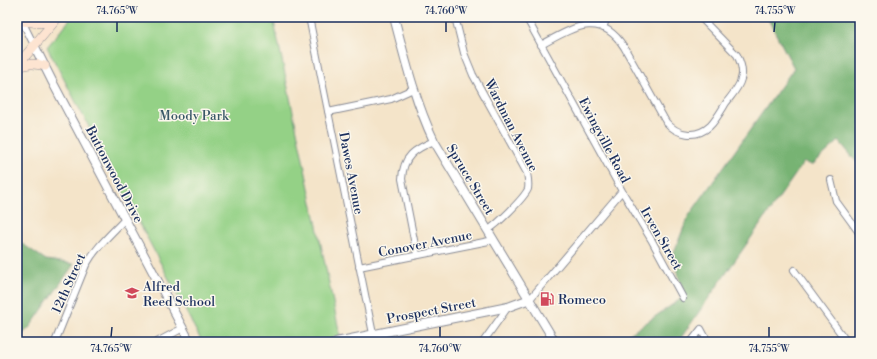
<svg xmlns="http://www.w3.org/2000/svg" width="877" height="359" viewBox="0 0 877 359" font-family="'Libre Bodoni',serif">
	<rect width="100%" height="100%" fill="#fbf7ec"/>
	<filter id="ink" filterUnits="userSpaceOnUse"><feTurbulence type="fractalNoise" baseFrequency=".025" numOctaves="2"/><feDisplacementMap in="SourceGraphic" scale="8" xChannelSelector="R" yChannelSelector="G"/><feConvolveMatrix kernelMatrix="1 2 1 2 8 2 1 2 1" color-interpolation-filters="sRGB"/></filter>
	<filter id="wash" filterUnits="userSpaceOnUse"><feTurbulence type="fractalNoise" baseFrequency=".012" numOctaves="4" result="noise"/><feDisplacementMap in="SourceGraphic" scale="16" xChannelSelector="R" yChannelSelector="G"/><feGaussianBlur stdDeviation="0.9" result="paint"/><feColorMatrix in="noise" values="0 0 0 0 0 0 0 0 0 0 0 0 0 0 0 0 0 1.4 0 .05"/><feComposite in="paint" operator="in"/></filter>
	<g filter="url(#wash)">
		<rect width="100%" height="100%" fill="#f4e4c9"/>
		<path fill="#94d186" stroke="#588072" d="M 72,17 L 273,17 L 341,340 L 334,342 L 202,342 L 47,47 Z"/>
		<path fill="#77b373" stroke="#497168" d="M 775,17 L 860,17 L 860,166 L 839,141 L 812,165 L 804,162 L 678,342 L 618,342 L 685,296 L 672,257 L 688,217 L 794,68 L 768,19 Z
			M 21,243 L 46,260 L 74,264 L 30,327 L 17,339 L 17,246 Z"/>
	</g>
	<g filter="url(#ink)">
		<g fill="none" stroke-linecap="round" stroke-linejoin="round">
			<defs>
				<path id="minor" d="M 20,17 L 34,45
					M 309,17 L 373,334
					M 455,17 L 464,53 L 473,75 L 527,173 C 528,178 529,183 528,189 C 524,198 497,225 488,230
					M 526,17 L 622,191 L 652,241 L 683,298
					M 603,28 L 607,17
					M 541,45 C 571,29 600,9 624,47 L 666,122 C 677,135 696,139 710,126 C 716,120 721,111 726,103 C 731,96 739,88 741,79 C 744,71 741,63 737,55 L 700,17
					M 328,112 L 391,99 L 413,89
					M 831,180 L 836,201 L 860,234
					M 417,255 L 402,179 C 403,156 415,149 434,141
					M 359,267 L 494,240
					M 794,270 L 847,342
					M 530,299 L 622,191
					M 55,342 L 86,265 C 96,247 111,234 125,219
					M 157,342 L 183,328
					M 483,342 L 508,307
					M 691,342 L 701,329 L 708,342"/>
				<path id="tertiary" d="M 394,17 C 405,59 415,101 434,141 L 555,342
					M 34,45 L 53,83 L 190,342
					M 336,342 L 508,307 L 530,299"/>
				<path id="secondary" d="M 22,21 L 41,23 L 56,19
					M 17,66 L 58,17
					M 17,68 C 28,63 34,63 45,66"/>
			</defs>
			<use href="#minor" stroke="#888a94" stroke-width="8"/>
			<use href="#tertiary" stroke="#888a94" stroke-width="10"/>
			<use href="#secondary" stroke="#888a94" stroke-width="10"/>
			<use href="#minor" stroke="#fff" stroke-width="6"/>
			<use href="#tertiary" stroke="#fff" stroke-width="8"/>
			<use href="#secondary" stroke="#fde4d1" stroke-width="9"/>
		</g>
	</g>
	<path fill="none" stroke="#1b2f5e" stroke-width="1.5" d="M 117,32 L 117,22M 446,32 L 446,22M 774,32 L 775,22M 111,337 L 112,327M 440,337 L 440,327M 769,337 L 769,327"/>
	<defs>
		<symbol id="school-bare" viewBox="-9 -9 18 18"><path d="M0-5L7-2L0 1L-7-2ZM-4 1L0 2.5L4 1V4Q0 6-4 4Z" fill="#d1495b" stroke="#fbf7ec" stroke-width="2.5" paint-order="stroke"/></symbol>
		<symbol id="fuel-bare" viewBox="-9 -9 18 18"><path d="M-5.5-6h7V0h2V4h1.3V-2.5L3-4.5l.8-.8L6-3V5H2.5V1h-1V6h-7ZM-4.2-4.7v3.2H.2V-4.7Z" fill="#d1495b" stroke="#fbf7ec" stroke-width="2.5" paint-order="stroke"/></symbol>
	</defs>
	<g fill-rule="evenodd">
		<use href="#school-bare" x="122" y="283" width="20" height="20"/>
		<use href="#fuel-bare" x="537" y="289" width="20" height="20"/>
	</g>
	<g text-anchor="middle" stroke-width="3" stroke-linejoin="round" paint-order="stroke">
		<g font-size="13" fill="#395868" stroke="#fbf7ec">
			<text x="194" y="120">Moody Park</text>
		</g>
		<g font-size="13" fill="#1b2f5e" stroke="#fbf7ec">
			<text transform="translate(512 125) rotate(63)" y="5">Wardman Avenue</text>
			<text transform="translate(605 140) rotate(62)" y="5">Ewingville Road</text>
			<text transform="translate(352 173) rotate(79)" y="5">Dawes Avenue</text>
			<text transform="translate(115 174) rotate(62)" y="5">Buttonwood Drive</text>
			<text transform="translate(471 179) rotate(59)" y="5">Spruce Street</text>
			<text transform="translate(662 238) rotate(60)" y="5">Irven Street</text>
			<text transform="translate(425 243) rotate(-11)" y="5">Conover Avenue</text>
			<text transform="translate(68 283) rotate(-66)" y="5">12th Street</text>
			<text transform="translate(431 310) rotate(-11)" y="5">Prospect Street</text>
		</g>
		<g font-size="13" fill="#1b2f5e" stroke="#fbf7ec" text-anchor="start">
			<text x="143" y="291">Alfred<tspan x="143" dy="15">Reed School</tspan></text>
			<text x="558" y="304">Romeco</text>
		</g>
	</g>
	<rect width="877" height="359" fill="none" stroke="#fbf7ec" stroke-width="44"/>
	<rect x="22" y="22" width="833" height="315" fill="none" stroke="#1b2f5e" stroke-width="1.5"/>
	<g font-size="10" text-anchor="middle" fill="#1b2f5e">
		<text x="117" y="14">74.765°W</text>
		<text x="446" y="14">74.760°W</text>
		<text x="775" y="14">74.755°W</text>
		<text x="111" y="352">74.765°W</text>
		<text x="440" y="352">74.760°W</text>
		<text x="769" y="352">74.755°W</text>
	</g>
</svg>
